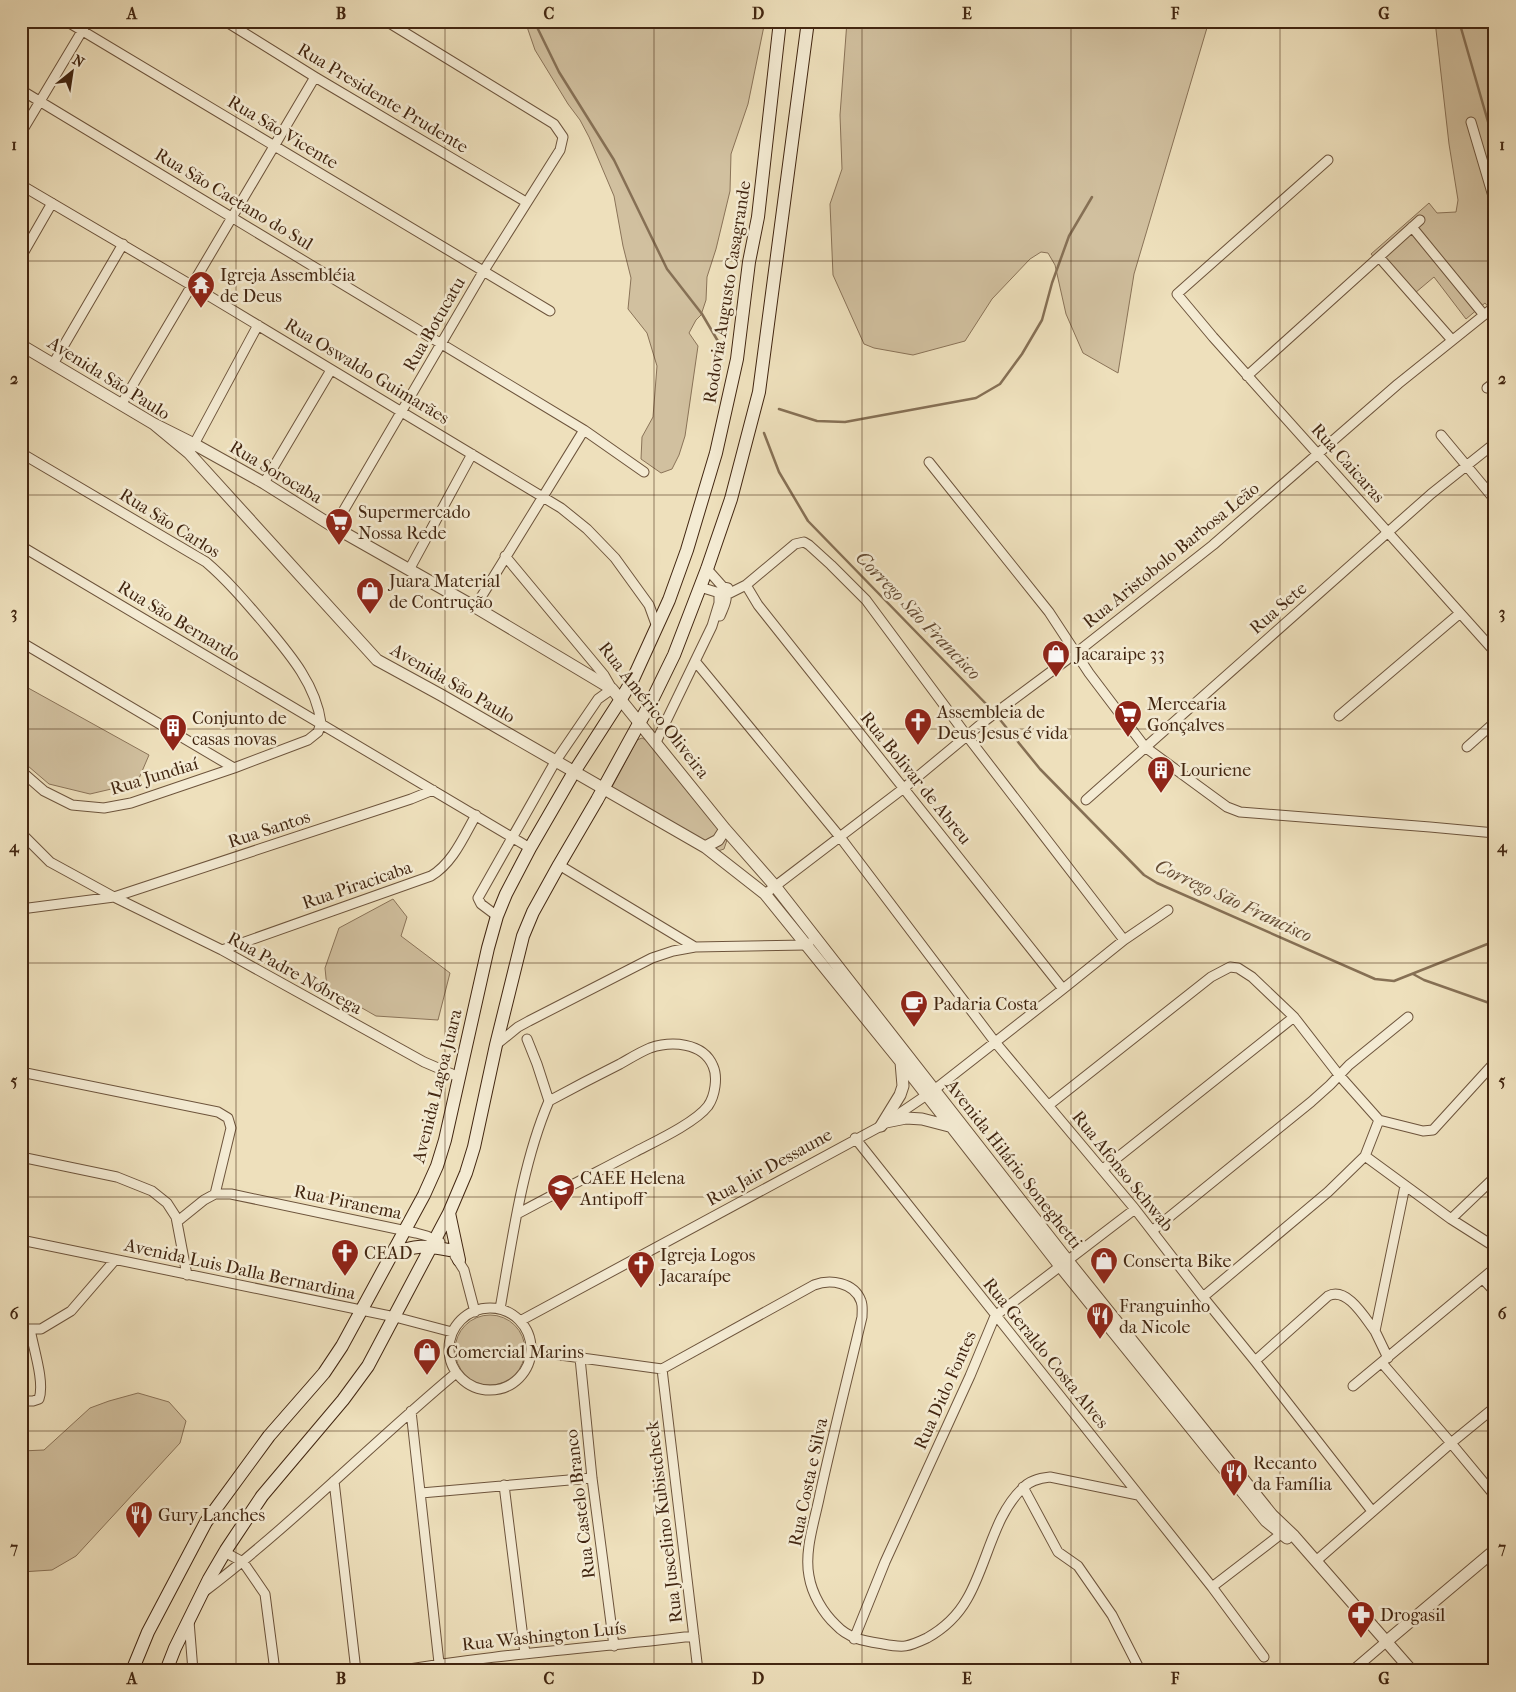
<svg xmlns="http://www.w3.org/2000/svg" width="1516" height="1692" viewBox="0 0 1516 1692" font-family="'IM FELL French Canon',serif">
	<rect width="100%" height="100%" fill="#eee0bc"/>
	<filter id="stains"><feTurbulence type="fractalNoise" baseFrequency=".004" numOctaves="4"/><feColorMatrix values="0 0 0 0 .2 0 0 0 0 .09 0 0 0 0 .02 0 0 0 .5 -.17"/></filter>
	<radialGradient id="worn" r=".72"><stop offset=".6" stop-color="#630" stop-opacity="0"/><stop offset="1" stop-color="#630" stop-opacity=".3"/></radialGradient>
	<path fill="#d1c09f" stroke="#8a7358" d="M 525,21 L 765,21 L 748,104 L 731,154 L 730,191 L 716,249 L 707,277 L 706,300 L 701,315 L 696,320 L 689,333 L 698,346 L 685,436 L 679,455 L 672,469 L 661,473 L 641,459 L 642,437 L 653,417 L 657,366 L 647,333 L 628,309 L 631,278 L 623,246 L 614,196 L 589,137 L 580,120 L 568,104 L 535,50 Z
		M 847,21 L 1209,21 L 1134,274 L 1118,373 L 1083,353 L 1066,314 L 1055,265 L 1048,253 L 1041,252 L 1030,259 L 992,299 L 965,341 L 913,355 L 874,348 L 864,344 L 833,275 L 830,204 L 842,169 L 840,115 Z
		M 1435,21 L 1495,21 L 1495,128 L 1492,131 L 1495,139 L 1495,315 L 1485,303 L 1466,319 L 1434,277 L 1409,298 L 1371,254 L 1429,203 L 1437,213 L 1456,212 L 1458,200 L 1449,144 Z
		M 21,684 L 149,755 L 137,783 L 90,794 L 49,784 L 21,760 Z
		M 642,738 L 646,740 L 727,840 L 724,849 L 718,851 L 612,787 L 637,740 Z
		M 393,899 L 407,917 L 401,936 L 450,973 L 438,1020 L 376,1016 L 327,988 L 325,968 L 339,928 Z
		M455 1350a35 35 0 1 1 70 0a35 35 0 1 1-70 0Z
		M 138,1393 L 169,1402 L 186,1421 L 180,1443 L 76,1556 L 52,1570 L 21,1572 L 21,1451 L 44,1450 L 90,1408 L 109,1401 Z"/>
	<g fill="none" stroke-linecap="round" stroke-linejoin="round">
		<path stroke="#867055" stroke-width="2.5" d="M 534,21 L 559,72 L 614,160 L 667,269 L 702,314 L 719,343
			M 1459,21 L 1495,146
			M 779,409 L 817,421 L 845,422 L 976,398 L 1000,384 L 1022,354 L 1042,320 L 1052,283 L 1069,236 L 1092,197
			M 764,433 L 779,472 L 808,521 L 993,711
			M 997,716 L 1040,769 L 1144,875 L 1157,883 L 1375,979 L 1394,981 L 1495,941
			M 1413,974 L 1424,980 L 1495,1005"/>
		<defs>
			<path id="minor" d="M 66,21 L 550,311
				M 225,21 L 315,77 L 526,202
				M 21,90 L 584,430 L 644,472
				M 1471,122 L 1495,203
				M 21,133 L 88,21
				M 1328,160 L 1177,294 L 1213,337 L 1495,652
				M 21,185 L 191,285 L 561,508 L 587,529 L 615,558 L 649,605 L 657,627
				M 1412,227 L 1484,315
				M 21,257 L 52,203
				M 1379,257 L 1452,340
				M 53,364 L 123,244
				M 1247,376 L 1420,220
				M 1487,388 L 1495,382
				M 121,405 L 315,77
				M 1441,435 L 1495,500
				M 192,448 L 258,325
				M 21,453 L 206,562 C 227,580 244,600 262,621 C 287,651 316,683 321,723
				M 929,462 L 1049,612 L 1089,673 L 1145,747 L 1227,807 L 1240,812 L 1430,827 L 1495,833
				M 264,483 L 331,370
				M 334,527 L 483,272 L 560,150 L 563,137 L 554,124 L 386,21
				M 21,546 L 530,848
				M 707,569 L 723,587 L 728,588
				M 409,570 L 472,454
				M 746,585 L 758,605 L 1063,989
				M 700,587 L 726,595 L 746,585 L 795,544 L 804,542 L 809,545 L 831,565 L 866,600 L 967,736 L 1124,940
				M 475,607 L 584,430
				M 720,616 C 724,606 730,597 723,587
				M 21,642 L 234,768
				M 695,661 L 840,837 L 995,1042 L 1135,1209 L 1203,1297 L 1255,1361 L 1372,1511
				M 1339,716 L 1459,614
				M 656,742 L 712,626 L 719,603 L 719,594
				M 1467,747 L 1495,722
				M 21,771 L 44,791 L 72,805 L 104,808 L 131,803 L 234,768 L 308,740 L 318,732 L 321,723
				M 1086,800 L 1431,494 L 1495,443
				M 21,833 L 50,862 L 114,897 L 222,950 L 424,1062 L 459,1077
				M 559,865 L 695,947
				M 765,894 L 904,788 L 986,720 L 1076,653 L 1213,545 L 1398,384 L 1484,315 L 1489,311 L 1495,318
				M 21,909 L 114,897 L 411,799 L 433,790
				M 497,916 L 481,904 L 478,898 L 555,762 L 598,699 L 612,689 L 604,675 L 505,556
				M 222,950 L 431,876 C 453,863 464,836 476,815
				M 497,1044 L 518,1027 L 529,1021 L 652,958 L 673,951 L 695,947 L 806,945 L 809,943
				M 21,1072 L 218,1112 L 228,1118 L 231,1128 L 215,1194
				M 1049,1105 L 1211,977 L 1230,967 L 1238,968 L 1252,977 L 1294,1017 L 1339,1075 L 1379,1120 L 1365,1156 L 1328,1192 L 1203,1297
				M 1379,1120 L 1423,1131 L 1433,1130 L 1495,1062
				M 855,1138 L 1212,1587 L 1264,1657
				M 1365,1156 L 1451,1219 L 1495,1247
				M 21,1157 L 117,1177 L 152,1191 L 167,1203 L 176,1217 L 187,1275
				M 1103,1169 L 1294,1017
				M 517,1214 C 556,1193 595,1173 635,1152 C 654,1142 695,1123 708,1106 C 715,1096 718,1077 713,1066 C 703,1042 671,1041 650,1048 C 640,1052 629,1059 620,1064 C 596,1076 573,1088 549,1101
				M 1451,1219 L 1495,1177
				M 178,1221 L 204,1200 L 215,1194 L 231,1194 L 416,1233 L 427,1236 L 440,1242
				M 1152,1231 L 1311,1102 L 1330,1085 L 1349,1065 L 1408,1017
				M 21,1240 L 395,1317 L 452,1332
				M 455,1256 L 464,1270 L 475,1312
				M 1483,1279 L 1495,1292
				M449 1349a41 41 0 1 1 82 0a41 41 0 1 1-82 0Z
				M 500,1309 C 512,1241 522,1164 549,1101 L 537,1064 L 527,1039
				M 520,1321 L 881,1126 L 934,1090 L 1063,989 L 1124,940 L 1168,910
				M 21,1329 L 41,1329 L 71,1311 L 115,1260
				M 531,1351 L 662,1369 L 814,1285 C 830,1279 854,1282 861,1301 C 863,1306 862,1312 862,1317 C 848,1376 833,1435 820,1494 C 815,1520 804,1550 809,1576 C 812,1594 823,1613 836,1625 C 849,1639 865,1641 883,1644 C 904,1648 908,1647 927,1638 C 943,1629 958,1615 967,1599 C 987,1565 994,1514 1023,1488 C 1030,1480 1040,1478 1050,1477 L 1138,1495
				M 580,1358 L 592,1478 L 614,1646
				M 1388,1358 L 1375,1331 L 1405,1186
				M 1255,1361 L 1328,1296 C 1347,1286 1365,1318 1375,1331
				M 1382,1363 L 1451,1443 L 1495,1496
				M 662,1369 L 698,1671
				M 1353,1386 L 1495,1268
				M 21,1401 L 33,1401 L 39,1399 C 45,1382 33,1347 30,1329
				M 411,1411 L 439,1663
				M 334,1481 L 356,1671
				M 504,1485 L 525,1654
				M 1023,1487 L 1058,1552 L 1078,1566 L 1112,1615 L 1140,1670
				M 421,1493 L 592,1478
				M 226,1550 L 230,1555 L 243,1562 L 265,1594 L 275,1671
				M 1316,1561 L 1451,1443 L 1495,1407
				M 1212,1587 L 1285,1531
				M 205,1591 C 293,1524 371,1444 456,1373
				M 189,1621 L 193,1671
				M 854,1639 L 885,1562 L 970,1376 L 995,1316 L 1135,1209
				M 397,1671 C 495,1654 595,1648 694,1636
				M 1352,1671 L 1387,1641"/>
			<path id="tertiary" d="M 21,345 L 154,424 L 189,453 L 377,660 L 441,695 L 705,847 L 765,894 L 901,1062 L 1060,1266 L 1266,1521 L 1287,1538
				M 154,424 L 194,444 L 264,483 L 334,527 L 475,607 L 612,689 L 725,829 L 775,886 L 1068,1261 L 1272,1515 L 1294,1536 L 1412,1671
				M 705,847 L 718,840 L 725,829
				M 886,1122 L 906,1118 L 922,1119 L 949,1126
				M 881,1126 L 900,1095 L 903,1086 L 901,1062
				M 1387,1641 L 1495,1550"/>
			<path id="secondary" d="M 449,1213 L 459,1260
				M 392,1254 C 415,1245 426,1245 449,1250
				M 132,1671 L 148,1632 L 206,1522 L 269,1436 L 324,1373 L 342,1346 L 424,1195 L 437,1166 L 445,1140 L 488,948 L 497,916 L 506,894 L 530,848 L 574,772 L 621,699 L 633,679 L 669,600 L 687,550 L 716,453 L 737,359 L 749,262 L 758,217 L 780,21
				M 166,1671 L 175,1648 L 209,1579 L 226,1550 L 262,1496 L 343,1400 L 368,1366 L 449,1213 L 466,1173 L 474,1147 L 496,1045 L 523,936 L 533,912 L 559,865 L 597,800 L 653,698 L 674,655 L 707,569 L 731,499 L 759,392 L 808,21"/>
		</defs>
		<use href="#minor" stroke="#6d543c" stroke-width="11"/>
		<use href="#tertiary" stroke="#6d543c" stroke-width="13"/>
		<use href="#secondary" stroke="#422611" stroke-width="14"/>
		<use href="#minor" stroke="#f4ebd3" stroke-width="9"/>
		<use href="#tertiary" stroke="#f4ebd3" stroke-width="11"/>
		<use href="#secondary" stroke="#f4ebd3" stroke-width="12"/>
	</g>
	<path fill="none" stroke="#422611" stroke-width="1" stroke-opacity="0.55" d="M 236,21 L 236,1671M 445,21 L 445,1671M 654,21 L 654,1671M 862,21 L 862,1671M 1071,21 L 1071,1671M 1280,21 L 1280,1671M 21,261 L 1495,261M 21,495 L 1495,495M 21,729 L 1495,729M 21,963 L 1495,963M 21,1197 L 1495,1197M 21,1431 L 1495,1431"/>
	<defs>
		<symbol id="temple-pin" viewBox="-11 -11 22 30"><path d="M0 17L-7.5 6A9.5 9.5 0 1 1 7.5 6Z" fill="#8f2418" stroke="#f4ebd3"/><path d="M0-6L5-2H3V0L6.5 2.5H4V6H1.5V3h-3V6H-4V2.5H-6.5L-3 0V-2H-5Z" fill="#fff"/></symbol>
		<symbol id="supermarket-pin" viewBox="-11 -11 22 30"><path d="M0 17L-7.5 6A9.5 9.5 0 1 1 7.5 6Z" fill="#8f2418" stroke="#f4ebd3"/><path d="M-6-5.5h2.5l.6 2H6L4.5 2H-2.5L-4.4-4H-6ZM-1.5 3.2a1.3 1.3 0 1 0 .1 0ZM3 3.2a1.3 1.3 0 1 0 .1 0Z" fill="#fff"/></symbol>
		<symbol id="shop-pin" viewBox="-11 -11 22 30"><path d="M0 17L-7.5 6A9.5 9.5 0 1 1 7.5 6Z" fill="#8f2418" stroke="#f4ebd3"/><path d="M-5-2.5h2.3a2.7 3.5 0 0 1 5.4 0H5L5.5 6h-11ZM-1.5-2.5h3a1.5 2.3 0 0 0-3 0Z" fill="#fff"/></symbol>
		<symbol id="church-pin" viewBox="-11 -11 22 30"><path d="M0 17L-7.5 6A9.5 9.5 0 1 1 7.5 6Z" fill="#8f2418" stroke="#f4ebd3"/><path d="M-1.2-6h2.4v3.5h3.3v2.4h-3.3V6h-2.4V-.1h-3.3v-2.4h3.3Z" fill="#fff"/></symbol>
		<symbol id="building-pin" viewBox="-11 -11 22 30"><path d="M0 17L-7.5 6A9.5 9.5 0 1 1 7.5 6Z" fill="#8f2418" stroke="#f4ebd3"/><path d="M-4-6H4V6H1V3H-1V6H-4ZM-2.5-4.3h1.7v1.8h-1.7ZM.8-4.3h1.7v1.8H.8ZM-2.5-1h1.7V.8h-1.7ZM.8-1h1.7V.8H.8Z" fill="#fff"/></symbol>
		<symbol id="cafe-pin" viewBox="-11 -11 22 30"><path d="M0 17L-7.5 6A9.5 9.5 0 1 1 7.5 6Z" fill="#8f2418" stroke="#f4ebd3"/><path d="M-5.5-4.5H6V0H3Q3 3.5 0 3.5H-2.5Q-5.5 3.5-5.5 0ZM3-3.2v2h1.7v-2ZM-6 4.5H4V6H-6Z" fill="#fff"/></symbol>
		<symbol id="school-pin" viewBox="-11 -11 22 30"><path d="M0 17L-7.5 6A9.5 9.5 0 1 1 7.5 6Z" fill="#8f2418" stroke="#f4ebd3"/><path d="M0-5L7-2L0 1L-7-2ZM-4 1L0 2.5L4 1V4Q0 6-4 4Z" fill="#fff"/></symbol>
		<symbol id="restaurant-pin" viewBox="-11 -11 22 30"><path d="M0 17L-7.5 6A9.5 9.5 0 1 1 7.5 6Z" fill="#8f2418" stroke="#f4ebd3"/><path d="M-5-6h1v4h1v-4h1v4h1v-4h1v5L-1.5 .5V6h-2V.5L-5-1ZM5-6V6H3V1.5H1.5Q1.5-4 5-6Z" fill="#fff"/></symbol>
		<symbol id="pharmacy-pin" viewBox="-11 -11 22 30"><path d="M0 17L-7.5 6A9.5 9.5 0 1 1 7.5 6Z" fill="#8f2418" stroke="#f4ebd3"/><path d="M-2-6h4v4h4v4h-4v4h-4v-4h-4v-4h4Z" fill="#fff"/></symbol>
	</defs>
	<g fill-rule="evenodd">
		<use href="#temple-pin" x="185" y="269" width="32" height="43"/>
		<use href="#supermarket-pin" x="323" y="506" width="32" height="43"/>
		<use href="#shop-pin" x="354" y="575" width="32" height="43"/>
		<use href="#shop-pin" x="1040" y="638" width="32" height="43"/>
		<use href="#supermarket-pin" x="1112" y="698" width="32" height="43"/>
		<use href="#church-pin" x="902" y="706" width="32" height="43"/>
		<use href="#building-pin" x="157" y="712" width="32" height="43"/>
		<use href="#building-pin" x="1145" y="754" width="32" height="43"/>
		<use href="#cafe-pin" x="898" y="988" width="32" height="43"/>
		<use href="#school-pin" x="545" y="1172" width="32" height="43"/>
		<use href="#church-pin" x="329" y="1237" width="32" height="43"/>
		<use href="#shop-pin" x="1088" y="1245" width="32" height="43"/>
		<use href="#church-pin" x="625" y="1249" width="32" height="43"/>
		<use href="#restaurant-pin" x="1084" y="1300" width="32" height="43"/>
		<use href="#shop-pin" x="411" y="1336" width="32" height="43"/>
		<use href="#restaurant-pin" x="1218" y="1457" width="32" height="43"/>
		<use href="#restaurant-pin" x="123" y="1499" width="32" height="43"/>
		<use href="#pharmacy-pin" x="1345" y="1599" width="32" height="43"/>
	</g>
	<g text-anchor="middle" stroke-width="5" stroke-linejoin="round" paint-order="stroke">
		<g font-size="18" fill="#422611" stroke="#f4ebd3">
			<text transform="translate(383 98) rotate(31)" y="6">Rua Presidente Prudente</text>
			<text transform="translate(283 132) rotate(31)" y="6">Rua São Vicente</text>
			<text transform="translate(234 199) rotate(31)" y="6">Rua São Caetano do Sul</text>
			<text transform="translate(727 292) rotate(-81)" y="6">Rodovia Augusto Casagrande</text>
			<text transform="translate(434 324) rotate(-60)" y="6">Rua Botucatu</text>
			<text transform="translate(367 371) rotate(31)" y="6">Rua Oswaldo Guimarães</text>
			<text transform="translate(109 378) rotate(32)" y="6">Avenida São Paulo</text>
			<text transform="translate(1348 463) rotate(48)" y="6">Rua Caicaras</text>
			<text transform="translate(276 472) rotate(31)" y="6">Rua Sorocaba</text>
			<text transform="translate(170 523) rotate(32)" y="6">Rua São Carlos</text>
			<text transform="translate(1171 555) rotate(-39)" y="6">Rua Aristobolo Barbosa Leão</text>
			<text transform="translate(1278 608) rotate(-41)" y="6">Rua Sete</text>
			<text transform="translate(179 621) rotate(31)" y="6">Rua São Bernardo</text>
			<text transform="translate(453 683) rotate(30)" y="6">Avenida São Paulo</text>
			<text transform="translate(654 710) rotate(52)" y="6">Rua Américo Oliveira</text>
			<text transform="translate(154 776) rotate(-17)" y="6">Rua Jundiaí</text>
			<text transform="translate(916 778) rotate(51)" y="6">Rua Bolivar de Abreu</text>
			<text transform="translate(269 829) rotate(-18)" y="6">Rua Santos</text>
			<text transform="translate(357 885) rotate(-19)" y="6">Rua Piracicaba</text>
			<text transform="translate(295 973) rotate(29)" y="6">Rua Padre Nóbrega</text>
			<text transform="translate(437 1086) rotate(-76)" y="6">Avenida Lagoa Juara</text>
			<text transform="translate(1014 1164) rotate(52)" y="6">Avenida Hilário Soneghetti</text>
			<text transform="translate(769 1167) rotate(-29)" y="6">Rua Jair Dessaune</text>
			<text transform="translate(1123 1171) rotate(51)" y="6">Rua Afonso Schwab</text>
			<text transform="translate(348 1202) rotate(12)" y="6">Rua Piranema</text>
			<text transform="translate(240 1269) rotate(12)" y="6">Avenida Luis Dalla Bernardina</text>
			<text transform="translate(1046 1353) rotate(51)" y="6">Rua Geraldo Costa Alves</text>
			<text transform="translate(945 1390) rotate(-66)" y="6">Rua Dido Fontes</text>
			<text transform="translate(808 1482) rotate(-78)" y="6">Rua Costa e Silva</text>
			<text transform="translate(580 1504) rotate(-97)" y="6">Rua Castelo Branco</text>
			<text transform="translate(664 1522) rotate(-97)" y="6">Rua Juscelino Kubistcheck</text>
			<text transform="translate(544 1636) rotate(-6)" y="6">Rua Washington Luís</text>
		</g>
		<g font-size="18" fill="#422611" stroke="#f4ebd3" text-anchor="start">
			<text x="220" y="281">Igreja Assembléia<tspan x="220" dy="21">de Deus</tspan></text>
			<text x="358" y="518">Supermercado<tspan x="358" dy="21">Nossa Rede</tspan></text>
			<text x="389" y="587">Juara Material<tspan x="389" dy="21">de Contrução</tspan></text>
			<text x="1075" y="660">Jacaraipe 33</text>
			<text x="1147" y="710">Mercearia<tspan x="1147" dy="21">Gonçalves</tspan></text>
			<text x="937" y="718">Assembleia de<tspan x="937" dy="21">Deus Jesus é vida</tspan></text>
			<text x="192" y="724">Conjunto de<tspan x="192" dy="21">casas novas</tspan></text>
			<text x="1180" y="776">Louriene</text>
			<text x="933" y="1010">Padaria Costa</text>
			<text x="580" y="1184">CAEE Helena<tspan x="580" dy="21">Antipoff</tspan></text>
			<text x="364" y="1259">CEAD</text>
			<text x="660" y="1261">Igreja Logos<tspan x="660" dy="21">Jacaraípe</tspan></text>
			<text x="1123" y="1267">Conserta Bike</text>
			<text x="1119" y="1312">Franguinho<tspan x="1119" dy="21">da Nicole</tspan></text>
			<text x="446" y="1358">Comercial Marins</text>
			<text x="1253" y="1469">Recanto<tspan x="1253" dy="21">da Família</tspan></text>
			<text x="158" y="1521">Gury Lanches</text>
			<text x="1380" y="1621">Drogasil</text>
		</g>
		<g font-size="19" font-style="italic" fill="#644b33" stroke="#f4ebd3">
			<text transform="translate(919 615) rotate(46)" y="7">Corrego São Francisco</text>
			<text transform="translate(1234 900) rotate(25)" y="7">Corrego São Francisco</text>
		</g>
	</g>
	<rect width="1516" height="1692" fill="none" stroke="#eee0bc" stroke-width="55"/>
	<g transform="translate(72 72) rotate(30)" stroke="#f4ebd3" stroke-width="4" paint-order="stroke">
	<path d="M0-4L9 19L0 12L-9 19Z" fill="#422611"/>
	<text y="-8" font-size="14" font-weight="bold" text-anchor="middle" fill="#422611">N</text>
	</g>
	<rect x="28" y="28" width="1460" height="1636" fill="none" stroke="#422611" stroke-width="2"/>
	<g font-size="16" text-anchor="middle" font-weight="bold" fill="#422611">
		<text x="132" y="19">A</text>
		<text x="341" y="19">B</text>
		<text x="549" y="19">C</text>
		<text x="758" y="19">D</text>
		<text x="967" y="19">E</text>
		<text x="1175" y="19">F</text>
		<text x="1384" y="19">G</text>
		<text x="14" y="150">1</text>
		<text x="1502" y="150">1</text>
		<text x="14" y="384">2</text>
		<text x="1502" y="384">2</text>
		<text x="14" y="618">3</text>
		<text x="1502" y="618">3</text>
		<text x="14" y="852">4</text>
		<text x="1502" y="852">4</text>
		<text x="14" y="1086">5</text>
		<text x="1502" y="1086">5</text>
		<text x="14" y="1319">6</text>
		<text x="1502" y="1319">6</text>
		<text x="14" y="1553">7</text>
		<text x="1502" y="1553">7</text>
		<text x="132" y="1684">A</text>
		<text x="341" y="1684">B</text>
		<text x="549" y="1684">C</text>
		<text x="758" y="1684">D</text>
		<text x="967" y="1684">E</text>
		<text x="1175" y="1684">F</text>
		<text x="1384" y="1684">G</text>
	</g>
	<rect width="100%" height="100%" filter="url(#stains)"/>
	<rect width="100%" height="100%" fill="url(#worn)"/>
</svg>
